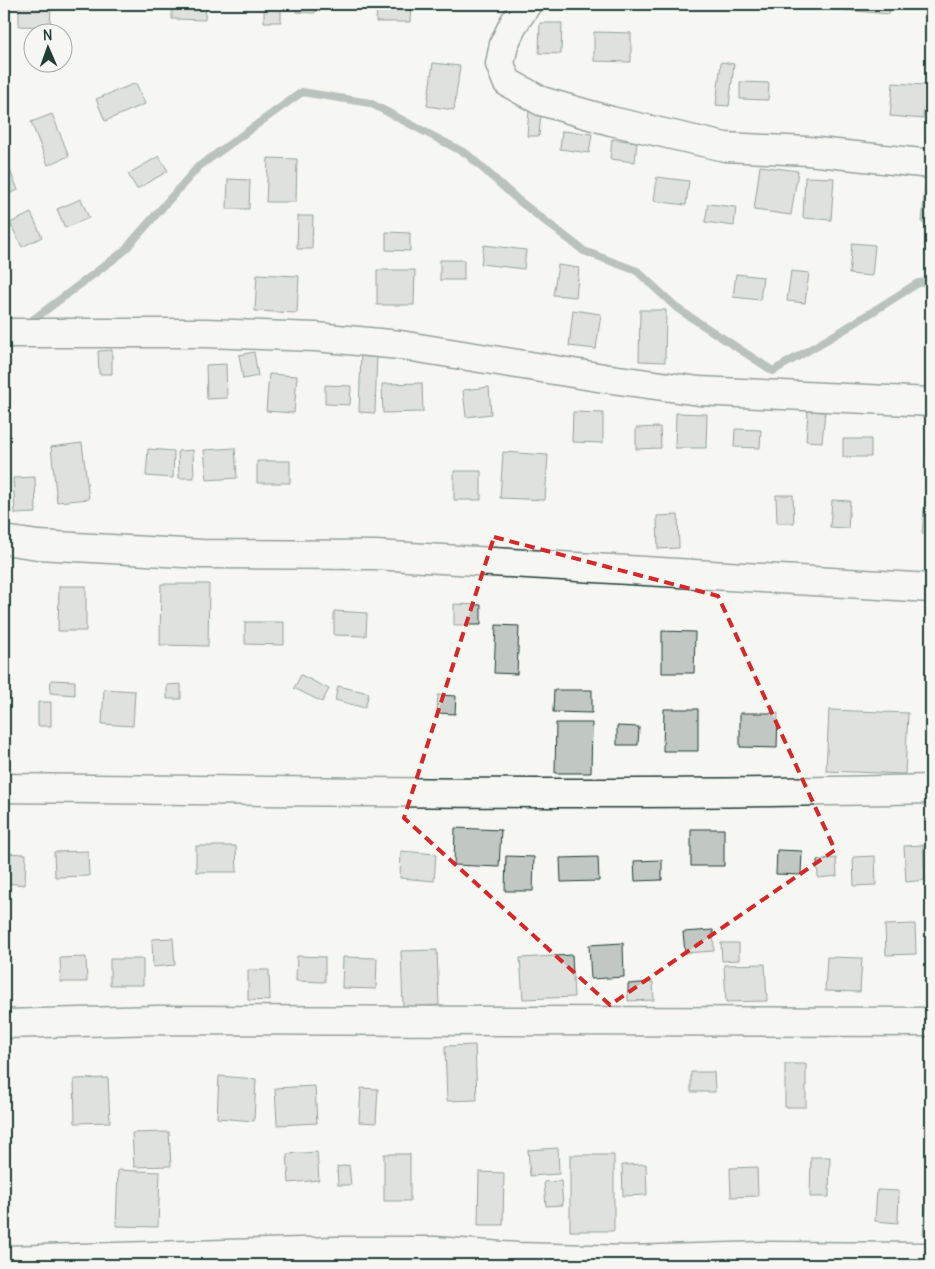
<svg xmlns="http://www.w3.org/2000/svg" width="935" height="1269" viewBox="0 0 935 1269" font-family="Delius,sans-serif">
	<rect width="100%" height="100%" fill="#f6f6f2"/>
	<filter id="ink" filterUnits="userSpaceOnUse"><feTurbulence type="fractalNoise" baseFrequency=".02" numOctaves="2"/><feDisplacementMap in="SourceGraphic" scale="10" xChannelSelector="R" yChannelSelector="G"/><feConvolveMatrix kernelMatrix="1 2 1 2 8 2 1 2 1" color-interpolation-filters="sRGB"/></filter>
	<g filter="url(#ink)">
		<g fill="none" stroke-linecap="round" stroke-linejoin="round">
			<path stroke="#72847d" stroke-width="8" d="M 26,325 L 123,252 L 198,167 L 302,92 L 370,103 L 467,154 L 518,200 L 584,251 L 637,271 L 678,309 L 773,371 L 845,329 L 918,283 L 931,282"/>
		</g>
		<path fill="#c1c8c3" stroke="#1f3d34" d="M 172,4 L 206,4 L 205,20 L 172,19 Z
			M 264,4 L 281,4 L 281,22 L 264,22 Z
			M 297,4 L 316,4 L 315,13 L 296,12 Z
			M 377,4 L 411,4 L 410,22 L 376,22 Z
			M 573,4 L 595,4 L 595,6 Z
			M 659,4 L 681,4 L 681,6 L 659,5 Z
			M 845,4 L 890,4 L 889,14 L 844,10 Z
			M 19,5 L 51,5 L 50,27 L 19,26 Z
			M 540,23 L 562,23 L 561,54 L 539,53 Z
			M 594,32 L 631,33 L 631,62 L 594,61 Z
			M 721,62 L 734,64 L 729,106 L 716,105 Z
			M 433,63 L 460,66 L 454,110 L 427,106 Z
			M 740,82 L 769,83 L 768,100 L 740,99 Z
			M 136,83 L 145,104 L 105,121 L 96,99 Z
			M 893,83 L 926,85 L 923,119 L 890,116 Z
			M 529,110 L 541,111 L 539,136 L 527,136 Z
			M 52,114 L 69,156 L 48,165 L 31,122 Z
			M 562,131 L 592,134 L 589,153 L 560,149 Z
			M 612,139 L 637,142 L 635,162 L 610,159 Z
			M 159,156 L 168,171 L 137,189 L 128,174 Z
			M 268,158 L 297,159 L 296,202 L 266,202 Z
			M 760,166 L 798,171 L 791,215 L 754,210 Z
			M 9,168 L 18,190 L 4,196 L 4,170 Z
			M 657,177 L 689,181 L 686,205 L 654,201 Z
			M 805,177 L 834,178 L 831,220 L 803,218 Z
			M 228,179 L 250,180 L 249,209 L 227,209 Z
			M 925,184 L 931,185 L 931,224 L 922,223 Z
			M 81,199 L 89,218 L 65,228 L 57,209 Z
			M 708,204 L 736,207 L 734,226 L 705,222 Z
			M 31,213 L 42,237 L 22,247 L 10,223 Z
			M 298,216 L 313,216 L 312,249 L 297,249 Z
			M 386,232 L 410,233 L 410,251 L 386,250 Z
			M 852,243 L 875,245 L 872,276 L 849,274 Z
			M 484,245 L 526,250 L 524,269 L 481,264 Z
			M 440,260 L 464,260 L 464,280 L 440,280 Z
			M 558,265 L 579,268 L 576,297 L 553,295 Z
			M 377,270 L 415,270 L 414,305 L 377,305 Z
			M 791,271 L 809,273 L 805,303 L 787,301 Z
			M 257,274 L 299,276 L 297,313 L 255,311 Z
			M 736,274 L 763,277 L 760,300 L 733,297 Z
			M 573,310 L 601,314 L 596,349 L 569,346 Z
			M 640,310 L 666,310 L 665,362 L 639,361 Z
			M 112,350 L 112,374 L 99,374 L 98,351 Z
			M 254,352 L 258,376 L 243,379 L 239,355 Z
			M 361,352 L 377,352 L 375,413 L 359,412 Z
			M 226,364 L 227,398 L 207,399 L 206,365 Z
			M 269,374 L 297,376 L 294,413 L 266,411 Z
			M 422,383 L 423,412 L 383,413 L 382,384 Z
			M 325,385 L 351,386 L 350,405 L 325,404 Z
			M 489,387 L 491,414 L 466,417 L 463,390 Z
			M 808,411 L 825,412 L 822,442 L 806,441 Z
			M 573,412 L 603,413 L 603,443 L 572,442 Z
			M 676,413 L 707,414 L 706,448 L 675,448 Z
			M 660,427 L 661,448 L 636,449 L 636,428 Z
			M 735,429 L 761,430 L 760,448 L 734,447 Z
			M 928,432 L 931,433 L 931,456 L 926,456 Z
			M 843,439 L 871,439 L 871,457 L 843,457 Z
			M 82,443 L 89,499 L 57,502 L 51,447 Z
			M 235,448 L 237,478 L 207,480 L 204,450 Z
			M 148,449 L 174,451 L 173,478 L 146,476 Z
			M 193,450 L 194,478 L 179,478 L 178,451 Z
			M 503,452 L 548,455 L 545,500 L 500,498 Z
			M 257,461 L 290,461 L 290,483 L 257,483 Z
			M 454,471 L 481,471 L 481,500 L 454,500 Z
			M 35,477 L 36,513 L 15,514 L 13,478 Z
			M 776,495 L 793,495 L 794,523 L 777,523 Z
			M 925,499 L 931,500 L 931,535 L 922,534 Z
			M 832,500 L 850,501 L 848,528 L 830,527 Z
			M 678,515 L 679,548 L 658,549 L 657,516 Z
			M 161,584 L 209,584 L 208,646 L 160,645 Z
			M 59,586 L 86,586 L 86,631 L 58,631 Z
			M 454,604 L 481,605 L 481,625 L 454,625 Z
			M 334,611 L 367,613 L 366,636 L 334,635 Z
			M 245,622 L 284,622 L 284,645 L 245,644 Z
			M 496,625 L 519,626 L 517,674 L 494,673 Z
			M 662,631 L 695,632 L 694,673 L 662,673 Z
			M 301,675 L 329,689 L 322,702 L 294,688 Z
			M 51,680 L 75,681 L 75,695 L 50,693 Z
			M 181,684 L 181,699 L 167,699 L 167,685 Z
			M 338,686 L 369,693 L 365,708 L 335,700 Z
			M 104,689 L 135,691 L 133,726 L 102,724 Z
			M 554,690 L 592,690 L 592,713 L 553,712 Z
			M 438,695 L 456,696 L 455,714 L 437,713 Z
			M 38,702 L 51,702 L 51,726 L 38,726 Z
			M 664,709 L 698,709 L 698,751 L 663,751 Z
			M 829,710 L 908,713 L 905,774 L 826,771 Z
			M 740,713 L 778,713 L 777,748 L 740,747 Z
			M 556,723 L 592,723 L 591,773 L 555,773 Z
			M 617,726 L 639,727 L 638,745 L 617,745 Z
			M 455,828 L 501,830 L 499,867 L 454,865 Z
			M 691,829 L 724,829 L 724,866 L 691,866 Z
			M 923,845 L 925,880 L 906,882 L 904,846 Z
			M 196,846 L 236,846 L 237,872 L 196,872 Z
			M 777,850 L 802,851 L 801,875 L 776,874 Z
			M 88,851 L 89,876 L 55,877 L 54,852 Z
			M 401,851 L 436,854 L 434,881 L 400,878 Z
			M 4,853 L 26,854 L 25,885 L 4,883 Z
			M 506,856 L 534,857 L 533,891 L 505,891 Z
			M 875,856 L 876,885 L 854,886 L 853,857 Z
			M 598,857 L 599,881 L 561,882 L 560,858 Z
			M 836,858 L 837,876 L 818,878 L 817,860 Z
			M 662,860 L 662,880 L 635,881 L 634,861 Z
			M 931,918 L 931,952 L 928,919 Z
			M 915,924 L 916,954 L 886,955 L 885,925 Z
			M 713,930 L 714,951 L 685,953 L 683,932 Z
			M 173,938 L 175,965 L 153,967 L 152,939 Z
			M 623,943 L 624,977 L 591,979 L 589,945 Z
			M 721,943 L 739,943 L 739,960 L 722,961 Z
			M 437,950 L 439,1005 L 403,1007 L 401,951 Z
			M 572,955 L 574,997 L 523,999 L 520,958 Z
			M 297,956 L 325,957 L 325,982 L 296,981 Z
			M 86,957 L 87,982 L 61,982 L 60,958 Z
			M 343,957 L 377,958 L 376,989 L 342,988 Z
			M 827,957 L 862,958 L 860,992 L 825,991 Z
			M 110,959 L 143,959 L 143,985 L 110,985 Z
			M 765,964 L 767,1001 L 726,1002 L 724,965 Z
			M 248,970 L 269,970 L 270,1001 L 248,1000 Z
			M 653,982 L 654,1000 L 628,1001 L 628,984 Z
			M 475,1045 L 477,1100 L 447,1101 L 445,1046 Z
			M 785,1064 L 806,1064 L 806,1107 L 785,1107 Z
			M 691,1072 L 714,1072 L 715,1092 L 691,1092 Z
			M 219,1076 L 256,1079 L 254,1121 L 217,1118 Z
			M 108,1078 L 110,1122 L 75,1123 L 74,1079 Z
			M 315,1086 L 317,1123 L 277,1125 L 275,1088 Z
			M 361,1088 L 378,1089 L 376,1123 L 359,1122 Z
			M 169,1132 L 171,1166 L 134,1167 L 132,1133 Z
			M 558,1148 L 559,1174 L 530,1176 L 528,1150 Z
			M 317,1152 L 319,1180 L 289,1183 L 287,1154 Z
			M 384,1154 L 410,1154 L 410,1201 L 384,1201 Z
			M 570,1155 L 614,1155 L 614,1231 L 570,1231 Z
			M 811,1157 L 830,1157 L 829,1197 L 810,1197 Z
			M 646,1164 L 647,1195 L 623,1196 L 622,1165 Z
			M 349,1165 L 351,1185 L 338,1185 L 337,1167 Z
			M 757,1167 L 758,1196 L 731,1197 L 730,1168 Z
			M 118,1170 L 160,1172 L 158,1227 L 116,1226 Z
			M 479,1172 L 504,1173 L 503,1225 L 478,1225 Z
			M 561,1181 L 563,1205 L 546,1206 L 544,1182 Z
			M 877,1190 L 899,1191 L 898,1223 L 875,1221 Z
			M 928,1192 L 931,1192 L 931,1235 L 923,1234 Z"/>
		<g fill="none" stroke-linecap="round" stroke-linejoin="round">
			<defs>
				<path id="minor" d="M 527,4 L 514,23 L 504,44 L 500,64 L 507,82 L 541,101 L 611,121 L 725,147 L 808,151 L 931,164
					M 4,333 L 205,333 L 316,337 L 400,345 L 604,378 L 699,391 L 931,402
					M 4,540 L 38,545 L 202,554 L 375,555 L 931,588
					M 4,788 C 313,791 622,797 931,789
					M 4,1024 L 158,1020 L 931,1022
					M 4,1260 L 336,1251 L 435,1251 L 517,1257 L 627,1260 L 766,1256 L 931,1257"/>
			</defs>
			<use href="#minor" stroke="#1f3d34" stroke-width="31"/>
			<use href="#minor" stroke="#f6f6f2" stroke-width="28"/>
		</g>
	</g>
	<path d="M0 0H935V1269H0ZM 494,537 L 718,596 L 835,850 L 610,1005 L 404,818 Z" fill="#f6f6f2" fill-opacity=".55" fill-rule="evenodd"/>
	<path fill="none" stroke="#d62828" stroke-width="4" stroke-dasharray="10 6" stroke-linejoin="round" d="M 494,537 L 718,596 L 835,850 L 610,1005 L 404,818 Z"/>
	<rect width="935" height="1269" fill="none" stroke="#f6f6f2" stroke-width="20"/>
	<rect x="10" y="10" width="915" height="1249" fill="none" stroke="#1f3d34" stroke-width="2" filter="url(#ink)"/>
	<g transform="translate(48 48) rotate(358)"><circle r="24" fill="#f6f6f2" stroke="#a0aca6"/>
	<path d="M0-4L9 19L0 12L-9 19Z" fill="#1f3d34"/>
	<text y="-8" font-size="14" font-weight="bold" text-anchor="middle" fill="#1f3d34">N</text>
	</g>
</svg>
